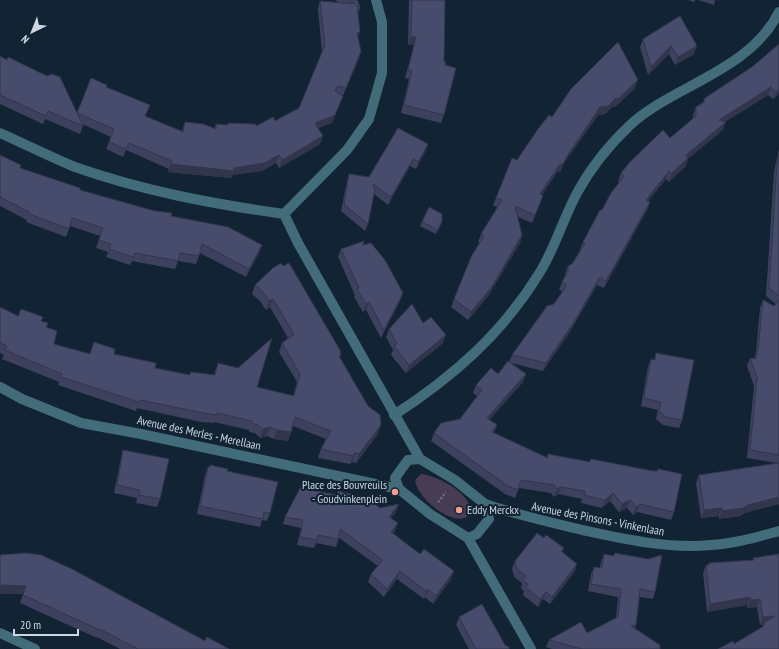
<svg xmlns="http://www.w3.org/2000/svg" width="779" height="649" viewBox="0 0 779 649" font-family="'PT Sans Narrow',sans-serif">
	<rect width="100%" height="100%" fill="#122334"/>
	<path fill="#473c54" d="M 421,474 C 436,475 481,497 467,517 C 451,526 416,497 415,480 Z"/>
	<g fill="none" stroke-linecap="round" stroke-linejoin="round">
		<path stroke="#657382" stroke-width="2.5" stroke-dasharray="2 2" stroke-linecap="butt" d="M 438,502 L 446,492"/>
		<path stroke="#426c7a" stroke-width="10" d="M 376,0 L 382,22 L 382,73 L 369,119 L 347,150 L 284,214 L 298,243 L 420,459 L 455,480 L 485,504 L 489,519 L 477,534 L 468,538 L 430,514 L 399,489 L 395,478 L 408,460 L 420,459
			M 0,133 C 25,144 50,157 75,167 C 143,191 213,204 284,214
			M 0,387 L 22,399 L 81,423 L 141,434 L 399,489
			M 394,415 C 453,377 503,333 540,272 C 555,248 563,219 577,193 C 590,169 609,145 629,126 C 673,85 749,72 779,12
			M 485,504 C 517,515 549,522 582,530 C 624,539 667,549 711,545 C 734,544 757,537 779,531
			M 468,538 L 531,649
			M 0,633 L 35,649"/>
	</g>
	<path fill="#3d415e" d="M 335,0 L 357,0 L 360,7 L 358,14 L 358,38 L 361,51 L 332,123 L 318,128 L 320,144 L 279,168 L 276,163 L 262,171 L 232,175 L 231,178 L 168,172 L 169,169 L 126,150 L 123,157 L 106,149 L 111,137 L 82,124 L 83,126 L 80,134 L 45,119 L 43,124 L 0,104 L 0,56 L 77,113 L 106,87 L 145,116 L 182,131 L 185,122 L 214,129 L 216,124 L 227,125 L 228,123 L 256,126 L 275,121 L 299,108 L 322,52 L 318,9 L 320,1 L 339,3 Z
		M 409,0 L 445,0 L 444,62 L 445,65 L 444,115 L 441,123 L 401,113 L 409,79 L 405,78 L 414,45 L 408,45 Z
		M 688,0 L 695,0 L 694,2 Z
		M 698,0 L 715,0 L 714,5 Z
		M 680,16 L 694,54 L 675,65 L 669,54 L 648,75 L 640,47 L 643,39 Z
		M 779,44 L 779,94 L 773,99 L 768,95 L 725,122 L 723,130 L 688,158 L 686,166 L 669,182 L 666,179 L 648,201 L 650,202 L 647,210 L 604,288 L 597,285 L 571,330 L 543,371 L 511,363 L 526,374 L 523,382 L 489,420 L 497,425 L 494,433 L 547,458 L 548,454 L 590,462 L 591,459 L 674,512 L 671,520 L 637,512 L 633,515 L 627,508 L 619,512 L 610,501 L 602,508 L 581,503 L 582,499 L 558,494 L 554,497 L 551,493 L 519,488 L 515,498 L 505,494 L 431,441 L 434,433 L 460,419 L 477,396 L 473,393 L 476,385 L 498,374 L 509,362 L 512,355 L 554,304 L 563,292 L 559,290 L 562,282 L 565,276 L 565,274 L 568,266 L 572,264 L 581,250 L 580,249 L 583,242 L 619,182 L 618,181 L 621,173 L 670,138 L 693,119 L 693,115 L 696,107 L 752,67 Z
		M 635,88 L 615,107 L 613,106 L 605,114 L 598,115 L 564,163 L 560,172 L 557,172 L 542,195 L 540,204 L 532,223 L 518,217 L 522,235 L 520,243 L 488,296 L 468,320 L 451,307 L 454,299 L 480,243 L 478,242 L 481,234 L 498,208 L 493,205 L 496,198 L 517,160 L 552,117 Z
		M 428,144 L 425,152 L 416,169 L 410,166 L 388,205 L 374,194 L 368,224 L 365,231 L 341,211 L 347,181 L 349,174 L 369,177 Z
		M 779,149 L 779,504 L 745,513 L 740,516 L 719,519 L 719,516 L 701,518 L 696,483 L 699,475 L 777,463 L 747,458 L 754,386 L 747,366 L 750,358 L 754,359 L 756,352 L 760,308 L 763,300 L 774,306 L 776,304 L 766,296 L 774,172 Z
		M 0,155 L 20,168 L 80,190 L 171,216 L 259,253 L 246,277 L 200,253 L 196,264 L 178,261 L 175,269 L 132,261 L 130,265 L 106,257 L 108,252 L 96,248 L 100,236 L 70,226 L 66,237 L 26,222 L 27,220 L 0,206 Z
		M 442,221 L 436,234 L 420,226 L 422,222 Z
		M 363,245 L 403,293 L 400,301 L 381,338 L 366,310 L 363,312 L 354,297 L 355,295 L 338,257 L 341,249 Z
		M 273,268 L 340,358 L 378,434 L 356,463 L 352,462 L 350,464 L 318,458 L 321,449 L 326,439 L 293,426 L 288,441 L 274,439 L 267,436 L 260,438 L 255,433 L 249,432 L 249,430 L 214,422 L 214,423 L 201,422 L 137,408 L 136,411 L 58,385 L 59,382 L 2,359 L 4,355 L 0,353 L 0,307 L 18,316 L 41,321 L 46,327 L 54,344 L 90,354 L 94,342 L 114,354 L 155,368 L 190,375 L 191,372 L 214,375 L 218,363 L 257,387 L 293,396 L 297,382 L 279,352 L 282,343 L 288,338 L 270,307 L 266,310 L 260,301 L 252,294 L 255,285 Z
		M 423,323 L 443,343 L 406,373 L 391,355 L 393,350 L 386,337 L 389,329 Z
		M 656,353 L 682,420 L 679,428 L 663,425 L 656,419 L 658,410 L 641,406 L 648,367 L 651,359 L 654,360 Z
		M 123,450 L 160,499 L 157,507 L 136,503 L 137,498 L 114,493 L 121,458 Z
		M 208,467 L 227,471 L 270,513 L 267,521 L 262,520 L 260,527 L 197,514 L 205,475 Z
		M 338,491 L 380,508 L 396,512 L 391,518 L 395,531 L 393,533 L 451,579 L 433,604 L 425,597 L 424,599 L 397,579 L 384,597 L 368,582 L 371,574 L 378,566 L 339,538 L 336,547 L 316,543 L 314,548 L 297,545 L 301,528 L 283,524 L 285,517 L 337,494 Z
		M 544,538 L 564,548 L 562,552 L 575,571 L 550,604 L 543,599 L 538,607 L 523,595 L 524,591 L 521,588 L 522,583 L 514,577 L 512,568 L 515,561 Z
		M 604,554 L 655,592 L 653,599 L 640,597 L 636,625 L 635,629 L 660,649 L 552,649 L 546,647 L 549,640 L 587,633 L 616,618 L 618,597 L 588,591 L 591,574 L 594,567 L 600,567 L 601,562 Z
		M 0,555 L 205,641 L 229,649 L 120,649 L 97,637 L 97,638 L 20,603 L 23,594 L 0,594 Z
		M 753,558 L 779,649 L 734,644 L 762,627 L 763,625 L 760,625 L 757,607 L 747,608 L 747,605 L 707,612 L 703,573 L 706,565 L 708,565 L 709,563 L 753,560 Z
		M 459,617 L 505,645 L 509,649 L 469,649 L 456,625 Z"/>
	<path fill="#32354c" d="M 360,32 L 357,40 L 357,33 Z
		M 411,37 L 416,37 L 414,45 L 408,45 Z
		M 671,46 L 669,54 L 648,75 L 651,67 Z
		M 697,46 L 694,54 L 675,65 L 678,57 Z
		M 361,51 L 359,59 L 343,96 L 346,88 Z
		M 638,80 L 635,88 L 615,107 L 613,106 L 605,114 L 598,115 L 564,163 L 560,172 L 557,172 L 537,202 L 540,194 L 600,107 L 616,98 Z
		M 771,87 L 768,95 L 725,122 L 723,130 L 683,163 L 686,155 L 719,120 Z
		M 779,89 L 779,94 L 773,99 L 776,92 Z
		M 340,103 L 332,123 L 312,131 L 315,123 Z
		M 323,136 L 320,144 L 279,168 L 282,160 Z
		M 428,144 L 425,152 L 416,169 L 418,162 Z
		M 279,155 L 276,163 L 262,171 L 232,175 L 231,178 L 168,172 L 171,164 L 234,168 Z
		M 688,158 L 686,166 L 669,182 L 671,174 Z
		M 413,159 L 410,166 L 388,205 L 391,197 Z
		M 669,171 L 666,179 L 643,207 L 646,200 Z
		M 650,202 L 647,210 L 604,288 L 606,281 Z
		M 522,235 L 520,243 L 488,296 L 468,320 L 471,312 Z
		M 262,245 L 259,253 L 246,277 L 249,269 Z
		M 600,277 L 597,285 L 571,330 L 543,371 L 546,363 Z
		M 403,293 L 400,301 L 381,338 L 384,330 Z
		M 273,299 L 270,307 L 266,310 L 269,301 Z
		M 369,302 L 366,310 L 363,312 L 366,304 Z
		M 446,335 L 443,343 L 406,373 L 409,365 Z
		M 526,374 L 523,382 L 484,426 L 487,418 Z
		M 381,425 L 378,434 L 356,463 L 359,454 Z
		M 497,425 L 494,433 L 492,432 Z
		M 270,427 L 267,436 L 260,438 L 263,429 Z
		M 277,430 L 291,432 L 288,441 L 274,439 Z
		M 355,453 L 352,462 L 350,464 L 353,456 Z
		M 561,487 L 558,494 L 554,497 L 557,489 Z
		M 613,493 L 610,501 L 602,508 L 605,500 Z
		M 779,497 L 779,504 L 745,513 L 740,516 L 719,519 L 722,511 Z
		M 630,500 L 627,508 L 619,512 L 622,504 Z
		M 399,504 L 396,512 L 386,525 L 389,517 Z
		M 640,504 L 637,512 L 633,515 L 636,507 Z
		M 722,508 L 719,516 L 701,518 L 704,510 Z
		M 398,523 L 395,531 L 389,539 L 391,532 Z
		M 577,564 L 575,571 L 550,604 L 552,597 Z
		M 400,571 L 397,579 L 384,597 L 387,589 Z
		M 454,571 L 451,579 L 433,604 L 436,596 Z
		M 0,585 L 26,586 L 24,594 L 0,594 Z
		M 428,589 L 425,597 L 424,599 L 426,591 Z
		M 546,592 L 543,599 L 538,607 L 540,599 Z
		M 750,597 L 747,605 L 707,612 L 710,604 Z
		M 760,599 L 757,607 L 747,608 L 750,600 Z
		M 775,616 L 764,623 L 763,625 L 760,625 L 763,617 Z
		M 636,625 L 634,633 L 631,626 Z"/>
	<path fill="#474c6d" stroke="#32354c" d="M 350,0 L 357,0 L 360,7 L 357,5 L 360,32 L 357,33 L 361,51 L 346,88 L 338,86 L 335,91 L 343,96 L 335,115 L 315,123 L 323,136 L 282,160 L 279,155 L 265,163 L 234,168 L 234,171 L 171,164 L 172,161 L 129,143 L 126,149 L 109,142 L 114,129 L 77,113 L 83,126 L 48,111 L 46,116 L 0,95 L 0,56 L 7,60 L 8,57 L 47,76 L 52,74 L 60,77 L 77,113 L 91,78 L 107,85 L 106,87 L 150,105 L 145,116 L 183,132 L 185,122 L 203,124 L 216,129 L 216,124 L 228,125 L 228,123 L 256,124 L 256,126 L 273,117 L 275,121 L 299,108 L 325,45 L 320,1 L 356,4 Z
		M 412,0 L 445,0 L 444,62 L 446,62 L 445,65 L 456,68 L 444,115 L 404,105 L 412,71 L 408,70 L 416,37 L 411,37 Z
		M 680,16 L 697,46 L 678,57 L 671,46 L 651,67 L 643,39 Z
		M 618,42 L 638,80 L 618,99 L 616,98 L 608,106 L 600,107 L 567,156 L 563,164 L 560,164 L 540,194 L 543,196 L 535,215 L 515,206 L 522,235 L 491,288 L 471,312 L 454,299 L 471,257 L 484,236 L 481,234 L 502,200 L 496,198 L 512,158 L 517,160 L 538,129 L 549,115 L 552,117 L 571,89 Z
		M 779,44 L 779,89 L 776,92 L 771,87 L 719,120 L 726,122 L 686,155 L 688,158 L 671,174 L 669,171 L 646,200 L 650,202 L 606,281 L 600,277 L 574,322 L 546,363 L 512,355 L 547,306 L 554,304 L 567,285 L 562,282 L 568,272 L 568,266 L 572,264 L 585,243 L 583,242 L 600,210 L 602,210 L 611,193 L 624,176 L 621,173 L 629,163 L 663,130 L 670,138 L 696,116 L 696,107 L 703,103 L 705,98 L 752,67 Z
		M 398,128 L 428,144 L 418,162 L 413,159 L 391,197 L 373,184 L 375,189 L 368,224 L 344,204 L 349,174 L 369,177 Z
		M 779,154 L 779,296 L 769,288 L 777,164 Z
		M 0,155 L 21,165 L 20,168 L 80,188 L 80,190 L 155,211 L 172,213 L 171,216 L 228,227 L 262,245 L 249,269 L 202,244 L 199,256 L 180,253 L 178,261 L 135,253 L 133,257 L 109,249 L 111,244 L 99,240 L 103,228 L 72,218 L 69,229 L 29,214 L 29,212 L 0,197 Z
		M 429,207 L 442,214 L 442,221 L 438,230 L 422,222 Z
		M 364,241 L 363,245 L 371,243 L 385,260 L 403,293 L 384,330 L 369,302 L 366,304 L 357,289 L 359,288 L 341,249 Z
		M 281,263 L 283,266 L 289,263 L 340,350 L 341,355 L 339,356 L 368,406 L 380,415 L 381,425 L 359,454 L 355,453 L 353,456 L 321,449 L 331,431 L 295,417 L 291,432 L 277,430 L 270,427 L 263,429 L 258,425 L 252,423 L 252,421 L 217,413 L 217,415 L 204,413 L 140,400 L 139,402 L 61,377 L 62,374 L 5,350 L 7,346 L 0,343 L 0,307 L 18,316 L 21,309 L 43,317 L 41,321 L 48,323 L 46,327 L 57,331 L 54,344 L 90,354 L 94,342 L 115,349 L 114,354 L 156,363 L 155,368 L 190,375 L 191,372 L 215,375 L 218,363 L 238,368 L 272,338 L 257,387 L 294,396 L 300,374 L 282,343 L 294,334 L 273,299 L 269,301 L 264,293 L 255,285 L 273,268 Z
		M 763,300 L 774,306 L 779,300 L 779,455 L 750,450 L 757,379 L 758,380 L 750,358 L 756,359 L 757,350 L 758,350 Z
		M 412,304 L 423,323 L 431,317 L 446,335 L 409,365 L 394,346 L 397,344 L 389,329 Z
		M 656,353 L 694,360 L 682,420 L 666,417 L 659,411 L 661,402 L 644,398 L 651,359 L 655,360 Z
		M 508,361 L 526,374 L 487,418 L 497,425 L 492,432 L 548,458 L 548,454 L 590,462 L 591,459 L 653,471 L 657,471 L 658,469 L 682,474 L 674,512 L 640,504 L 636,507 L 630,500 L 622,504 L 613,493 L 605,500 L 584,495 L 585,491 L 561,487 L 557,489 L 554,485 L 521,480 L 518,490 L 508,486 L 434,433 L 441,423 L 460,419 L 482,390 L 476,385 L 491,368 L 498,374 Z
		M 123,450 L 169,459 L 160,499 L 139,495 L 140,490 L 117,485 Z
		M 779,463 L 779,497 L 748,505 L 743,508 L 722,511 L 722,508 L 704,510 L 699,475 Z
		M 210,465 L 228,469 L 227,471 L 278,482 L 270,513 L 264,512 L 263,519 L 200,506 L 208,467 L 210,467 Z
		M 300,488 L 337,495 L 338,491 L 367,498 L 380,508 L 399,504 L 389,517 L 398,523 L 391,532 L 420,554 L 424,549 L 454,571 L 436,596 L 428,589 L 426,591 L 400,571 L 387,589 L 371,574 L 383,560 L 340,529 L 338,539 L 318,535 L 317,540 L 300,537 L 303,520 L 285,517 Z
		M 537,533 L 544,538 L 546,535 L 564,548 L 561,551 L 577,564 L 552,597 L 546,592 L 540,599 L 526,587 L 528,584 L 523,580 L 526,576 L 517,569 L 515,561 Z
		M 27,553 L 41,555 L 72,569 L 205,641 L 207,637 L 229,649 L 138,649 L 100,629 L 100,630 L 23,595 L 26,586 L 0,585 L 0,555 Z
		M 615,553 L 648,559 L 662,555 L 655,592 L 640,589 L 636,625 L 631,626 L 660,645 L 660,649 L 582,649 L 549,640 L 581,622 L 587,633 L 618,617 L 621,589 L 591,584 L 594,567 L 602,568 L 604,554 L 614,556 Z
		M 779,554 L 779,649 L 718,649 L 733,641 L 734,644 L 764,626 L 764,623 L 775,616 L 763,617 L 760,599 L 750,600 L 750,597 L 710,604 L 706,565 L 709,565 L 709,563 L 754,560 L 753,558 Z
		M 482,604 L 505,645 L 509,647 L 509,649 L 476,649 L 459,617 Z"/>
	<g fill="#f59d8f" stroke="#122334" stroke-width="1.5">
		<circle cx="395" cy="492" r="4"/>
		<circle cx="459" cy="510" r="4"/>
	</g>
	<g text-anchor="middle" stroke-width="4" stroke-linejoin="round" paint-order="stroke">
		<g font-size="12" fill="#ccd7e2" stroke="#122334">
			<text transform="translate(199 433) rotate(12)" y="4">Avenue des Merles - Merellaan</text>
			<text transform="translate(598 519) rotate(11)" y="4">Avenue des Pinsons - Vinkenlaan</text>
		</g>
		<g font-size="12" fill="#ccd7e2" stroke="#122334" text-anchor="end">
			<text x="387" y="489">Place des Bouvreuils<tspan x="387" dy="14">- Goudvinkenplein</tspan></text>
			<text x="467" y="514" text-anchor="start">Eddy Merckx</text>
		</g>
	</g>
	<g transform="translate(32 32) rotate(223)" stroke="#122334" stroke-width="3" paint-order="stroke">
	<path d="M0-3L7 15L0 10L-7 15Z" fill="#ccd7e2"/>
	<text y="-6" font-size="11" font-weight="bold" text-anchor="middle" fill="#ccd7e2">N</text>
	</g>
	<path d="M14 629v6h64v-6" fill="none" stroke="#ccd7e2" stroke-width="2"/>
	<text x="20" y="629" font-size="12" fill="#ccd7e2" stroke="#122334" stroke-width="3" paint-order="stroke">20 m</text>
</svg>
